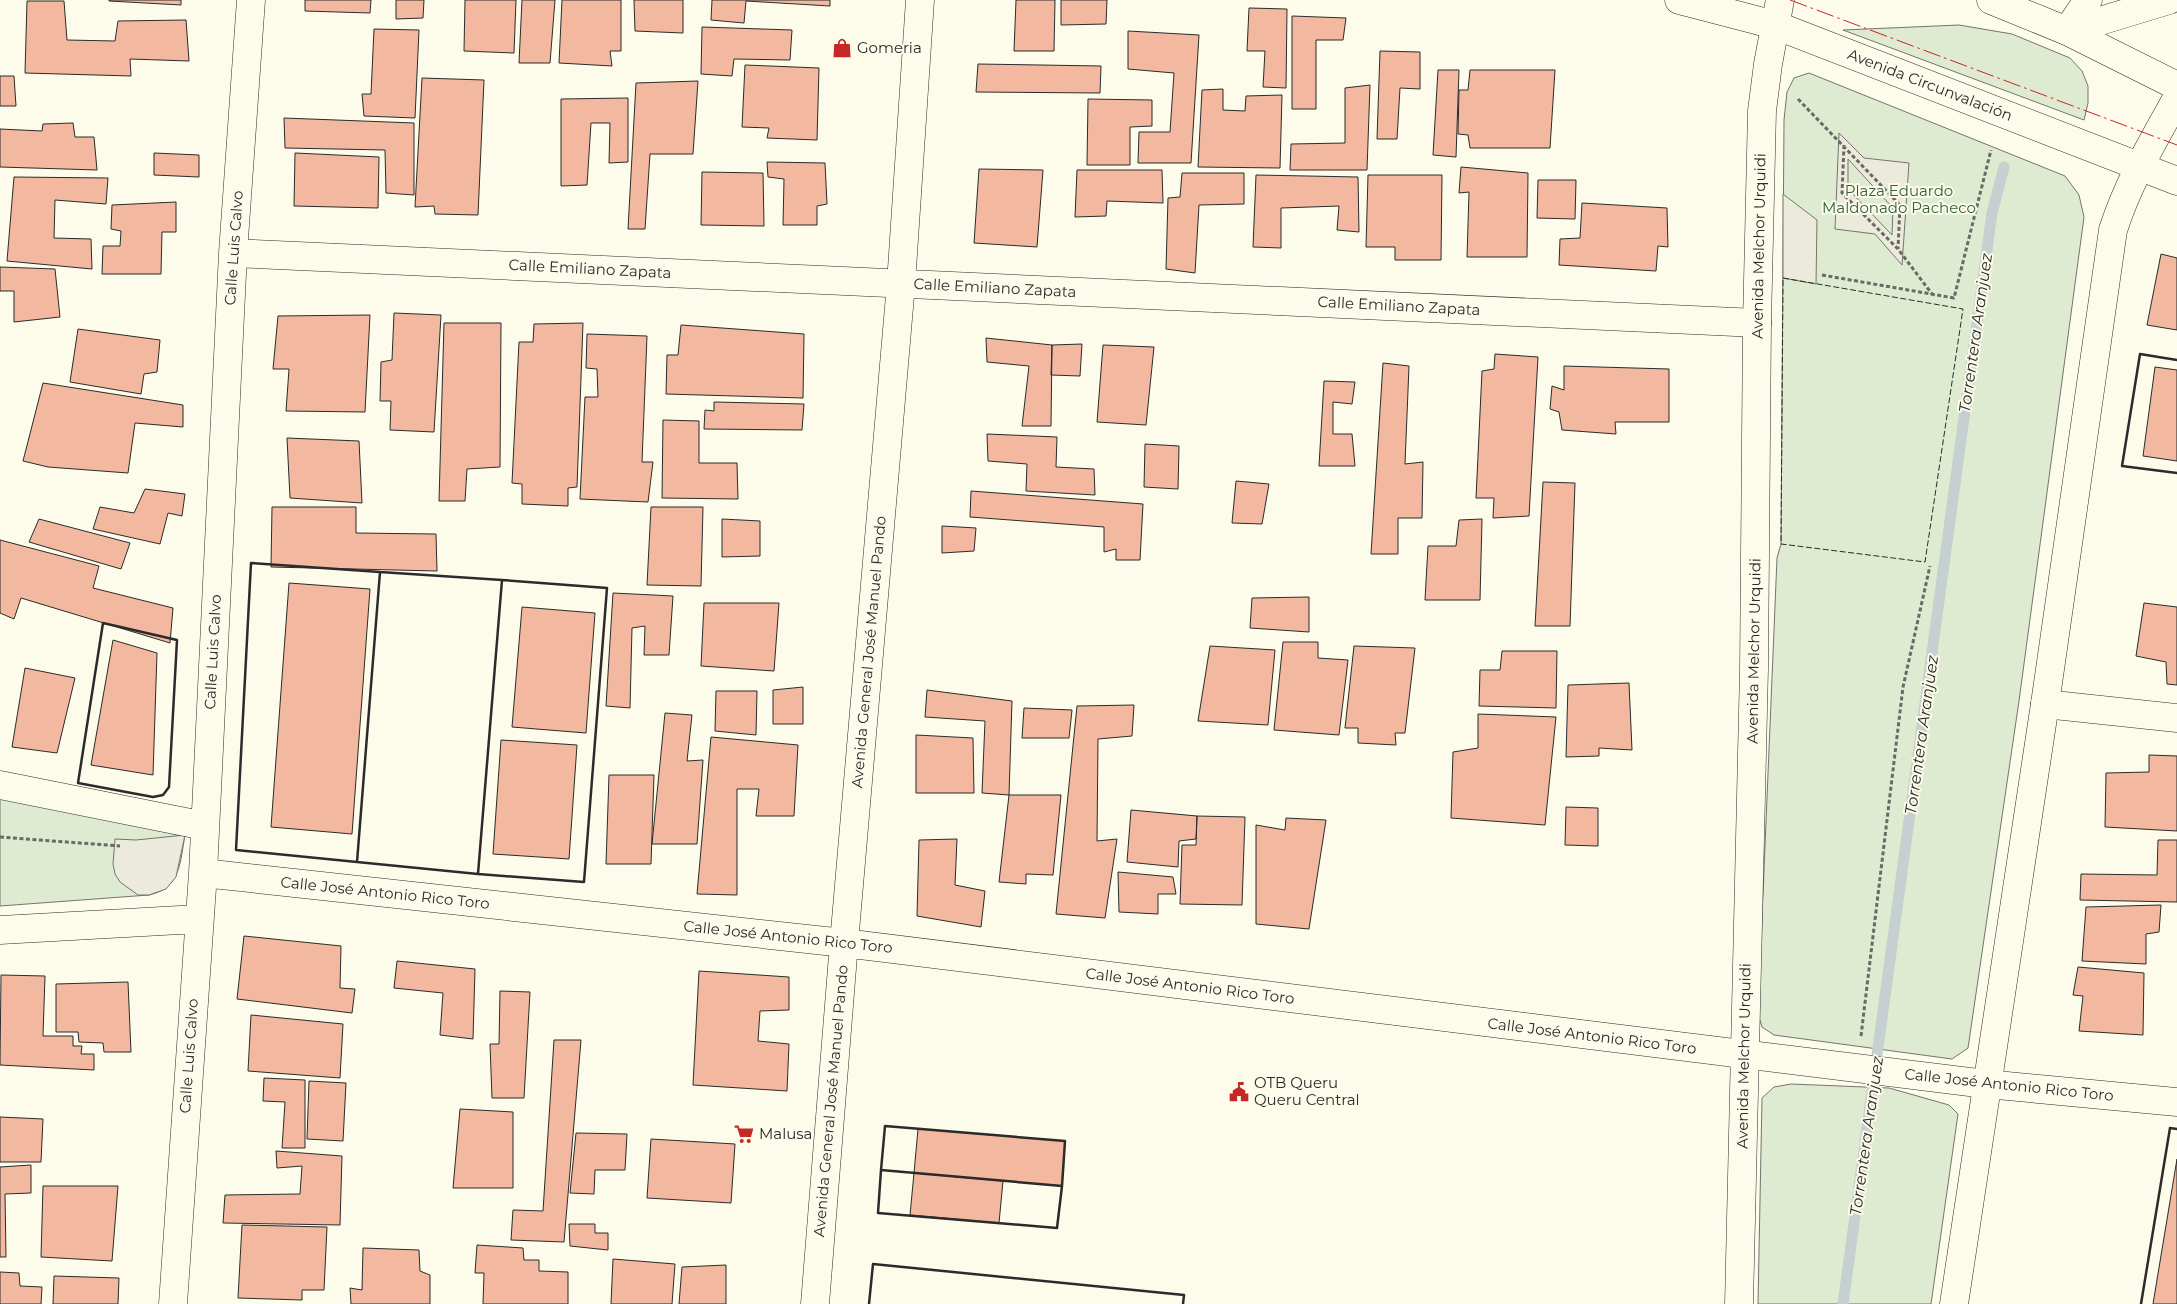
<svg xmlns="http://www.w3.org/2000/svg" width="2177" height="1304" viewBox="0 0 2177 1304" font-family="Montserrat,sans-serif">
	<rect width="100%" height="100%" fill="#fdfbea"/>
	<path fill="#deebd1" stroke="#74746e" d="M 1959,25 L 2012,34 L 2070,58 L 2082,71 L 2088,86 L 2088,103 L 2084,120 L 1843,30 Z
		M 1809,73 L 2065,176 L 2079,195 L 2084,217 L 2019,701 L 1968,1048 L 1952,1059 L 1774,1035 L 1762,1027 L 1758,1014 L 1777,558 L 1781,544 L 1784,120 L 1787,92 L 1794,78 Z
		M 0,797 L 180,835 L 185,835 C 180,862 181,888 149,895 L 0,906 Z
		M 1791,1084 L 1889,1088 L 1949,1105 L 1958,1114 L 1931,1304 L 1758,1304 L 1762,1098 L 1774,1087 Z"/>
	<path fill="#eceadb" stroke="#74746e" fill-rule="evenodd" d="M 1839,133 L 1864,158 L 1909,163 L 1902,265 L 1875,234 L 1835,229 ZM 1848,159 L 1893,208 L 1892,235 L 1848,189 Z
		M 1783,194 L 1817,220 L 1816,284 L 1783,278 Z
		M 185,835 L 176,877 L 166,889 L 149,895 L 138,895 L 120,882 L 115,874 L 113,864 L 115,839 L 136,840 Z"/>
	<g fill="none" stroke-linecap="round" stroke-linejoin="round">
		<path stroke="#c7d0d0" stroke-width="11" d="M 1843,1304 L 1992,213 L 2004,167"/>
	</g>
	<path fill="#f2b8a0" stroke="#2b2b2b" d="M 109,0 L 181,0 L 181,5 L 109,1 Z
		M 305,0 L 371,0 L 370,13 L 305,11 Z
		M 396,0 L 424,0 L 423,18 L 396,19 Z
		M 465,0 L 516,0 L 514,53 L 464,51 Z
		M 522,0 L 555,0 L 550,63 L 519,63 Z
		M 562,0 L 621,0 L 621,51 L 610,51 L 612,66 L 559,63 Z
		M 634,0 L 683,0 L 683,33 L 635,31 Z
		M 712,0 L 830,0 L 830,6 L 746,1 L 744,23 L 711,20 Z
		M 1016,0 L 1055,0 L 1054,51 L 1014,51 Z
		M 1061,0 L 1107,0 L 1106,24 L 1061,25 Z
		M 27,1 L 64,1 L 67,40 L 115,41 L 118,21 L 186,20 L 189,61 L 130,59 L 131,76 L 25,73 Z
		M 1249,8 L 1287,9 L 1286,88 L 1263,87 L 1265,51 L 1247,51 Z
		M 1292,16 L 1346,18 L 1343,40 L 1316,40 L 1316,109 L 1292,109 Z
		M 702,27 L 792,30 L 790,60 L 734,59 L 732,76 L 701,74 Z
		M 374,29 L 419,30 L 415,118 L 364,116 L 362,94 L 371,94 Z
		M 1128,31 L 1199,35 L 1191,163 L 1138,163 L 1139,132 L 1170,132 L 1174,73 L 1128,69 Z
		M 1380,51 L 1420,52 L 1420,89 L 1400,88 L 1397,139 L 1377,139 Z
		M 978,64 L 1101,66 L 1100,93 L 976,92 Z
		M 745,65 L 819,68 L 817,140 L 767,138 L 769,128 L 742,127 Z
		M 1438,70 L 1459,70 L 1456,157 L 1433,155 Z
		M 1470,70 L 1555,70 L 1550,148 L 1470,148 L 1468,135 L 1458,134 L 1459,90 L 1468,90 Z
		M 0,76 L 14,76 L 16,106 L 0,106 Z
		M 422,78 L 484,80 L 478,215 L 435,214 L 434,206 L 415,207 Z
		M 698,81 L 693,154 L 650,154 L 645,229 L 628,229 L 636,83 Z
		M 1370,85 L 1367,170 L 1290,170 L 1291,144 L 1345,143 L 1345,88 Z
		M 1223,89 L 1223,110 L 1245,111 L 1246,96 L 1282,95 L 1280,168 L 1198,167 L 1202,90 Z
		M 628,98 L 628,162 L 609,163 L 610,123 L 591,123 L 587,185 L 561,186 L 561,99 Z
		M 1088,99 L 1152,100 L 1152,126 L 1130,127 L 1130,165 L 1087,165 Z
		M 284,118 L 414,123 L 414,195 L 386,193 L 385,150 L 285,148 Z
		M 73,123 L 75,137 L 94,137 L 97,170 L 0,167 L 0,129 L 42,131 L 43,124 Z
		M 154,153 L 199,155 L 199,177 L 154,175 Z
		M 295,153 L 379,157 L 378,208 L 294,206 Z
		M 767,162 L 825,163 L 827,204 L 817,206 L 817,225 L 783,225 L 784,179 L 768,177 Z
		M 1461,167 L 1528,173 L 1527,257 L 1467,257 L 1469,192 L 1459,193 Z
		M 979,169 L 1043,170 L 1037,247 L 974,243 Z
		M 1077,170 L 1162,170 L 1163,203 L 1107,201 L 1106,216 L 1075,217 Z
		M 702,172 L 763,173 L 764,226 L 701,225 Z
		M 1182,173 L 1244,173 L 1244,204 L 1199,205 L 1195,273 L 1166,269 L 1168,198 L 1180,197 Z
		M 1256,175 L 1358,177 L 1359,232 L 1337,230 L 1339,206 L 1281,208 L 1281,248 L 1253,247 Z
		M 1368,175 L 1442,175 L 1441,260 L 1395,260 L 1395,247 L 1366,247 Z
		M 14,177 L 108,178 L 106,204 L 55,200 L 54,238 L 91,239 L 92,269 L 7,261 Z
		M 1538,180 L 1576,180 L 1575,219 L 1537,218 Z
		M 176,202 L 176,232 L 162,232 L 161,274 L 102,274 L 103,246 L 120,246 L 121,231 L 111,229 L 112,205 Z
		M 1582,203 L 1667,208 L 1668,247 L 1658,246 L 1656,271 L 1559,265 L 1560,239 L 1580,238 Z
		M 2161,254 L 2177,258 L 2177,330 L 2147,325 Z
		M 0,267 L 55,269 L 60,317 L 14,322 L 14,291 L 0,291 Z
		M 394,313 L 441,315 L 434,432 L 390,430 L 391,401 L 380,401 L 381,362 L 392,360 Z
		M 370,315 L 365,412 L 286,411 L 289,369 L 273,369 L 278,316 Z
		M 444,323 L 501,323 L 500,467 L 467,469 L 465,501 L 439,501 Z
		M 583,323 L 577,487 L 568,488 L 568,506 L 522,504 L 522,484 L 512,483 L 519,342 L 533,342 L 534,324 Z
		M 681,325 L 804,334 L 803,398 L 666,394 L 667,355 L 678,355 Z
		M 78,329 L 160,340 L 157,372 L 144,374 L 141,394 L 70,382 Z
		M 587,334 L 647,336 L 642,462 L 653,462 L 648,502 L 580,499 L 585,397 L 598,397 L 597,369 L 586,368 Z
		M 986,338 L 1052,345 L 1051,426 L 1022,426 L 1029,366 L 987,362 Z
		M 1082,344 L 1080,376 L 1051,375 L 1052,345 Z
		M 1103,345 L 1154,347 L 1146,425 L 1097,422 Z
		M 1495,354 L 1538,357 L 1529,516 L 1493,518 L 1494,498 L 1476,498 L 1482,371 L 1494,369 Z
		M 1383,363 L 1409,366 L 1405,464 L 1423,462 L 1422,518 L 1398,518 L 1398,554 L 1371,554 Z
		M 1564,366 L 1669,369 L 1669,422 L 1615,422 L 1616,434 L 1562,430 L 1559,412 L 1550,409 L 1552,386 L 1564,390 Z
		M 2155,367 L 2177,370 L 2177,461 L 2143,456 Z
		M 1324,381 L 1355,382 L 1352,404 L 1333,402 L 1333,434 L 1352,434 L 1355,466 L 1319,466 Z
		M 43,383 L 183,405 L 183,427 L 135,423 L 128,473 L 48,467 L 23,461 Z
		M 714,402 L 804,404 L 802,430 L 704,429 L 705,410 L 714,411 Z
		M 663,420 L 699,421 L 699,463 L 737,463 L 738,499 L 662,498 Z
		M 987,434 L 1057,437 L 1056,467 L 1094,469 L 1095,495 L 1026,491 L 1027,464 L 988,461 Z
		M 287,438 L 359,441 L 362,503 L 290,498 Z
		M 1145,444 L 1179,446 L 1178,489 L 1144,487 Z
		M 1236,481 L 1269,484 L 1262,524 L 1232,523 Z
		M 1543,482 L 1575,483 L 1570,626 L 1535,626 Z
		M 145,489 L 185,494 L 182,516 L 168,513 L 160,544 L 93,529 L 100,507 L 134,513 Z
		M 971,491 L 1143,504 L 1140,560 L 1116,560 L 1116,549 L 1104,552 L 1104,527 L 970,517 Z
		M 272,507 L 356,507 L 356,533 L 436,534 L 437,571 L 271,567 Z
		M 651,507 L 703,507 L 701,586 L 647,585 Z
		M 39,519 L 130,543 L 121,569 L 29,542 Z
		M 722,519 L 760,521 L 760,556 L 722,557 Z
		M 1482,519 L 1480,600 L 1425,600 L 1428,546 L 1456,546 L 1459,520 Z
		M 942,526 L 976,528 L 974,551 L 942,553 Z
		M 0,540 L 99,566 L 93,588 L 173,608 L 170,643 L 21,598 L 14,619 L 0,613 Z
		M 289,583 L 370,589 L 352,834 L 271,827 Z
		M 613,593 L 673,596 L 669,655 L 644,655 L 645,626 L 632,628 L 630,708 L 606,706 Z
		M 1309,597 L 1309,632 L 1250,628 L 1252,598 Z
		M 704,603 L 779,603 L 774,671 L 701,666 Z
		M 2144,603 L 2177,607 L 2177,685 L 2167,684 L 2166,662 L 2136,656 Z
		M 522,607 L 595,613 L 586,733 L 512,727 Z
		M 113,640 L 157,653 L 153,775 L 91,765 Z
		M 1283,642 L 1318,642 L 1318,658 L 1348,660 L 1339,735 L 1274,730 Z
		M 1210,646 L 1275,650 L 1268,725 L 1198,721 Z
		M 1354,646 L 1415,648 L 1405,733 L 1395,733 L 1396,745 L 1358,743 L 1358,728 L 1345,728 Z
		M 1502,651 L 1557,651 L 1556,708 L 1479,706 L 1480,670 L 1500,670 Z
		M 25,668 L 75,678 L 57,753 L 12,747 Z
		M 1629,683 L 1632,750 L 1599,748 L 1599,756 L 1566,757 L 1568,685 Z
		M 803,687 L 803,724 L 773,724 L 773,690 Z
		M 927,690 L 1012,701 L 1009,795 L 982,793 L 985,721 L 925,717 Z
		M 716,691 L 757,691 L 756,735 L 715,731 Z
		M 1134,705 L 1132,736 L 1098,739 L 1097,841 L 1117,839 L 1105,918 L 1056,914 L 1077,706 Z
		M 1024,708 L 1072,710 L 1069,738 L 1022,738 Z
		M 665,713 L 692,715 L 687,761 L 703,760 L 697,844 L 652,844 Z
		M 1478,714 L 1556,717 L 1545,825 L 1451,818 L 1453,752 L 1478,748 Z
		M 916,735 L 973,738 L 974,793 L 916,793 Z
		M 711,737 L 798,745 L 794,816 L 756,816 L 759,789 L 737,789 L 737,895 L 697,894 Z
		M 501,740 L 577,745 L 569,859 L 493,854 Z
		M 2149,755 L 2177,756 L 2177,831 L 2105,827 L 2106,773 L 2149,772 Z
		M 609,775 L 654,775 L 651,864 L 606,864 Z
		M 1009,795 L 1061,795 L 1053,875 L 1026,874 L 1026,884 L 999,882 Z
		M 1566,807 L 1598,808 L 1598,846 L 1565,845 Z
		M 1131,810 L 1197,816 L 1196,839 L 1179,841 L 1178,867 L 1127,862 Z
		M 1197,816 L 1245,817 L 1242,905 L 1180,904 L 1182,845 L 1196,845 Z
		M 1286,818 L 1326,820 L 1309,929 L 1256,924 L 1256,825 L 1285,830 Z
		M 957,839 L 955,885 L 985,891 L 981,927 L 917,916 L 919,840 Z
		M 2158,840 L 2177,840 L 2177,902 L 2080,900 L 2081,874 L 2157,875 Z
		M 1118,872 L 1173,877 L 1176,894 L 1158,894 L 1158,914 L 1119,912 Z
		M 2161,905 L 2159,932 L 2146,934 L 2146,964 L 2082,961 L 2086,907 Z
		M 244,936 L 341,946 L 340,988 L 355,989 L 352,1013 L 237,999 Z
		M 397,961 L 475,969 L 473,1039 L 440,1035 L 443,993 L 394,988 Z
		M 2078,967 L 2144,973 L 2143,1035 L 2079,1031 L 2083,996 L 2073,995 Z
		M 699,971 L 789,977 L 789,1010 L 760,1011 L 758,1041 L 789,1044 L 787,1091 L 693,1085 Z
		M 1,975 L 45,976 L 43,1036 L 73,1036 L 73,1046 L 82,1046 L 81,1054 L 94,1054 L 94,1070 L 0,1065 Z
		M 128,982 L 131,1052 L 104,1052 L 103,1043 L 79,1042 L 78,1032 L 56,1032 L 56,984 Z
		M 500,991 L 530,992 L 524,1098 L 492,1098 L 490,1044 L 499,1044 Z
		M 251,1015 L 343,1024 L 340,1078 L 248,1071 Z
		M 554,1040 L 581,1040 L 564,1242 L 511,1240 L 513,1210 L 543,1211 Z
		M 264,1078 L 305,1080 L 305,1148 L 282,1148 L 285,1102 L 263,1101 Z
		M 309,1081 L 346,1083 L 343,1141 L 307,1139 Z
		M 460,1109 L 513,1112 L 513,1188 L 453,1188 Z
		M 0,1117 L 43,1119 L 41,1162 L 0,1162 Z
		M 918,1129 L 1065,1141 L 1062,1186 L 914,1173 Z
		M 576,1133 L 627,1134 L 625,1170 L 595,1170 L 594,1194 L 570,1193 Z
		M 651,1139 L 735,1144 L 731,1203 L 647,1198 Z
		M 276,1151 L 342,1156 L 340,1225 L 223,1223 L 225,1195 L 300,1194 L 302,1166 L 277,1168 Z
		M 2177,1159 L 2177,1304 L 2153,1304 Z
		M 31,1165 L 31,1193 L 5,1194 L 6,1257 L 0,1257 L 0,1167 Z
		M 914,1173 L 1003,1181 L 999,1223 L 910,1215 Z
		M 43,1186 L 118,1186 L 112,1261 L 41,1257 Z
		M 569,1224 L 595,1224 L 595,1233 L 608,1233 L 608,1250 L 570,1246 Z
		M 242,1225 L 327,1227 L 324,1290 L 302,1290 L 302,1300 L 238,1298 Z
		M 477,1245 L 523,1248 L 524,1260 L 539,1260 L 539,1271 L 568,1272 L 568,1304 L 483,1304 L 484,1273 L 475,1273 Z
		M 363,1248 L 419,1250 L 420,1271 L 430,1275 L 430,1304 L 351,1304 L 350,1288 L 362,1290 Z
		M 613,1259 L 675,1264 L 672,1304 L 611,1304 Z
		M 726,1265 L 726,1304 L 679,1304 L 682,1267 Z
		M 0,1272 L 19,1273 L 20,1286 L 42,1287 L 41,1304 L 0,1304 Z
		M 54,1276 L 119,1278 L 118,1304 L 53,1304 Z"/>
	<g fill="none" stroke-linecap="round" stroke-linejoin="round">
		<defs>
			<path id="minor" d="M 2067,31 L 2088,0
				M 233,253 L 1757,323
				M 2045,704 L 2177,718
				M 0,785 L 205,826
				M 203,873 L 844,943 L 1986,1084 L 2177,1102
				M 0,930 L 198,919
				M 173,1304 L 203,873 L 233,253 L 251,0
				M 815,1304 L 844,943 L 901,284 L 920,0"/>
			<path id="secondary" d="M 2067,31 L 2169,0
				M 1739,1304 L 1754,669 L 1757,323 L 1762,111 L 1768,64 L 1780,0
				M 1954,1304 L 2045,704 L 2113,230 C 2128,183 2153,141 2177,98"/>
			<path id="trunk" d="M 1679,0 L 1775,25 L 2177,181
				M 1991,0 L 2067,31 L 2177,86"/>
		</defs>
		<use href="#minor" stroke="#2b2b2b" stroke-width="29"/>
		<use href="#secondary" stroke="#2b2b2b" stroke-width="29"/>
		<use href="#trunk" stroke="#2b2b2b" stroke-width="29"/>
		<path stroke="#6a6964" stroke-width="3" stroke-dasharray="4 2.5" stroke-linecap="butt" d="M 1798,99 L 1900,205 L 1898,249
			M 1844,145 L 1842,193 L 1898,249 L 1932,294
			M 1822,275 L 1954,298 L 1991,150
			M 0,837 L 120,846
			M 1861,1036 L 1903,687 L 1930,566"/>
		<use href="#minor" stroke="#fdfbea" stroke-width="28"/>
		<use href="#secondary" stroke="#fdfbea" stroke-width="28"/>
		<use href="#trunk" stroke="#fdfbea" stroke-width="28"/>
		<path stroke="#2b2b2b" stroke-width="1" stroke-dasharray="6 2.5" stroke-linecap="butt" d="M 1783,278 L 1963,309 L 1925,562 L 1781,544 Z"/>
		<path stroke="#2b2b2b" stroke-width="2.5" d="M 2177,360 L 2140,354 L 2122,466 L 2177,473
			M 251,563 L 380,572 L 357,862 L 236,850 Z
			M 380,572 L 502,580 L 478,874 L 357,862 Z
			M 502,580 L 607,588 L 584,882 L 478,874 Z
			M 103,623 L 177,640 L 169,787 L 163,795 L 153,797 L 78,783 Z
			M 885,1126 L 1065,1141 L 1062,1186 L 881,1170 Z
			M 881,1170 L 1062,1186 L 1057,1228 L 878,1213 Z
			M 869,1304 L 873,1264 L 1184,1295 L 1183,1304
			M 2141,1304 L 2170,1128 L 2177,1129"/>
		<path stroke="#c62828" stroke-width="1" stroke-dasharray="18 4 2.5 4" stroke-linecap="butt" d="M 1790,0 L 2177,145"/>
	</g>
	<defs>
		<symbol id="shop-bare" viewBox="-9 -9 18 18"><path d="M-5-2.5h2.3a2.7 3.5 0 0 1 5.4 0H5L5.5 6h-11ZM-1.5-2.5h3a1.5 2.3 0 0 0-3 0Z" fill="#c62828" stroke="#fdfbea" stroke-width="2.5" paint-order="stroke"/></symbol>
		<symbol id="civic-bare" viewBox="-9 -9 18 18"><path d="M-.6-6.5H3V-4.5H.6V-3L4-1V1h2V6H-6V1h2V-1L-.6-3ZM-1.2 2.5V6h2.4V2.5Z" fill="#c62828" stroke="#fdfbea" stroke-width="2.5" paint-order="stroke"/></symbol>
		<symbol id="supermarket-bare" viewBox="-9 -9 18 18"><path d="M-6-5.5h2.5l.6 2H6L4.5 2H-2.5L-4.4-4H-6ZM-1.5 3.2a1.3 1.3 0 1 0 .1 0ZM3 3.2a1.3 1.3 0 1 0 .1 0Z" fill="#c62828" stroke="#fdfbea" stroke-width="2.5" paint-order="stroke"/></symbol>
	</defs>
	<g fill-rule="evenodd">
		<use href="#shop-bare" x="828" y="34" width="28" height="28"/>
		<use href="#civic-bare" x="1225" y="1078" width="28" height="28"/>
		<use href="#supermarket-bare" x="730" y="1120" width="28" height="28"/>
	</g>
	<g text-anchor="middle" stroke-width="4" stroke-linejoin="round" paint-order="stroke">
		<g font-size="15" fill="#2b2b2b" stroke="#fdfbea" text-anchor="start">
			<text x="857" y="53">Gomeria</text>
			<text x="1254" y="1088">OTB Queru<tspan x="1254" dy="17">Queru Central</tspan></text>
			<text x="759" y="1139">Malusa</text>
		</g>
		<g font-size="15" fill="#2b2b2b" stroke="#fdfbea">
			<text transform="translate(1930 85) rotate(21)" y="5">Avenida Circunvalación</text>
			<text transform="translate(1759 246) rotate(-89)" y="5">Avenida Melchor Urquidi</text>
			<text transform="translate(234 248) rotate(-86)" y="5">Calle Luis Calvo</text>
			<text transform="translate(590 269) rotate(3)" y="5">Calle Emiliano Zapata</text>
			<text transform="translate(995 288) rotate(3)" y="5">Calle Emiliano Zapata</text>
			<text transform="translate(1399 306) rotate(3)" y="5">Calle Emiliano Zapata</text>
			<text transform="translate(1754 651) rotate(-89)" y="5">Avenida Melchor Urquidi</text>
			<text transform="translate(213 652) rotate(-87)" y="5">Calle Luis Calvo</text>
			<text transform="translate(869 652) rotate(-85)" y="5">Avenida General José Manuel Pando</text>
			<text transform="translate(385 893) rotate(6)" y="5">Calle José Antonio Rico Toro</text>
			<text transform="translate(788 937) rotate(6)" y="5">Calle José Antonio Rico Toro</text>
			<text transform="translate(1190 986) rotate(7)" y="5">Calle José Antonio Rico Toro</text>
			<text transform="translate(1592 1036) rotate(7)" y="5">Calle José Antonio Rico Toro</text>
			<text transform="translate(189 1056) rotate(-86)" y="5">Calle Luis Calvo</text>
			<text transform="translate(1744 1056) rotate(-89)" y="5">Avenida Melchor Urquidi</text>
			<text transform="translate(2009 1085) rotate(6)" y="5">Calle José Antonio Rico Toro</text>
			<text transform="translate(831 1101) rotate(-85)" y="5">Avenida General José Manuel Pando</text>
		</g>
		<g font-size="15" fill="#34623c" stroke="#fdfbea">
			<text x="1899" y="196">Plaza Eduardo<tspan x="1899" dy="17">Maldonado Pacheco</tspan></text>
		</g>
		<g font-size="16" font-style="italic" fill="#2b2b2b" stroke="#fdfbea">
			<text transform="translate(1975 333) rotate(-82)" y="6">Torrentera Aranjuez</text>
			<text transform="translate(1921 735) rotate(-82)" y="6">Torrentera Aranjuez</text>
			<text transform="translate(1866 1136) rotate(-82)" y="6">Torrentera Aranjuez</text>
		</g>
	</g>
</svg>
